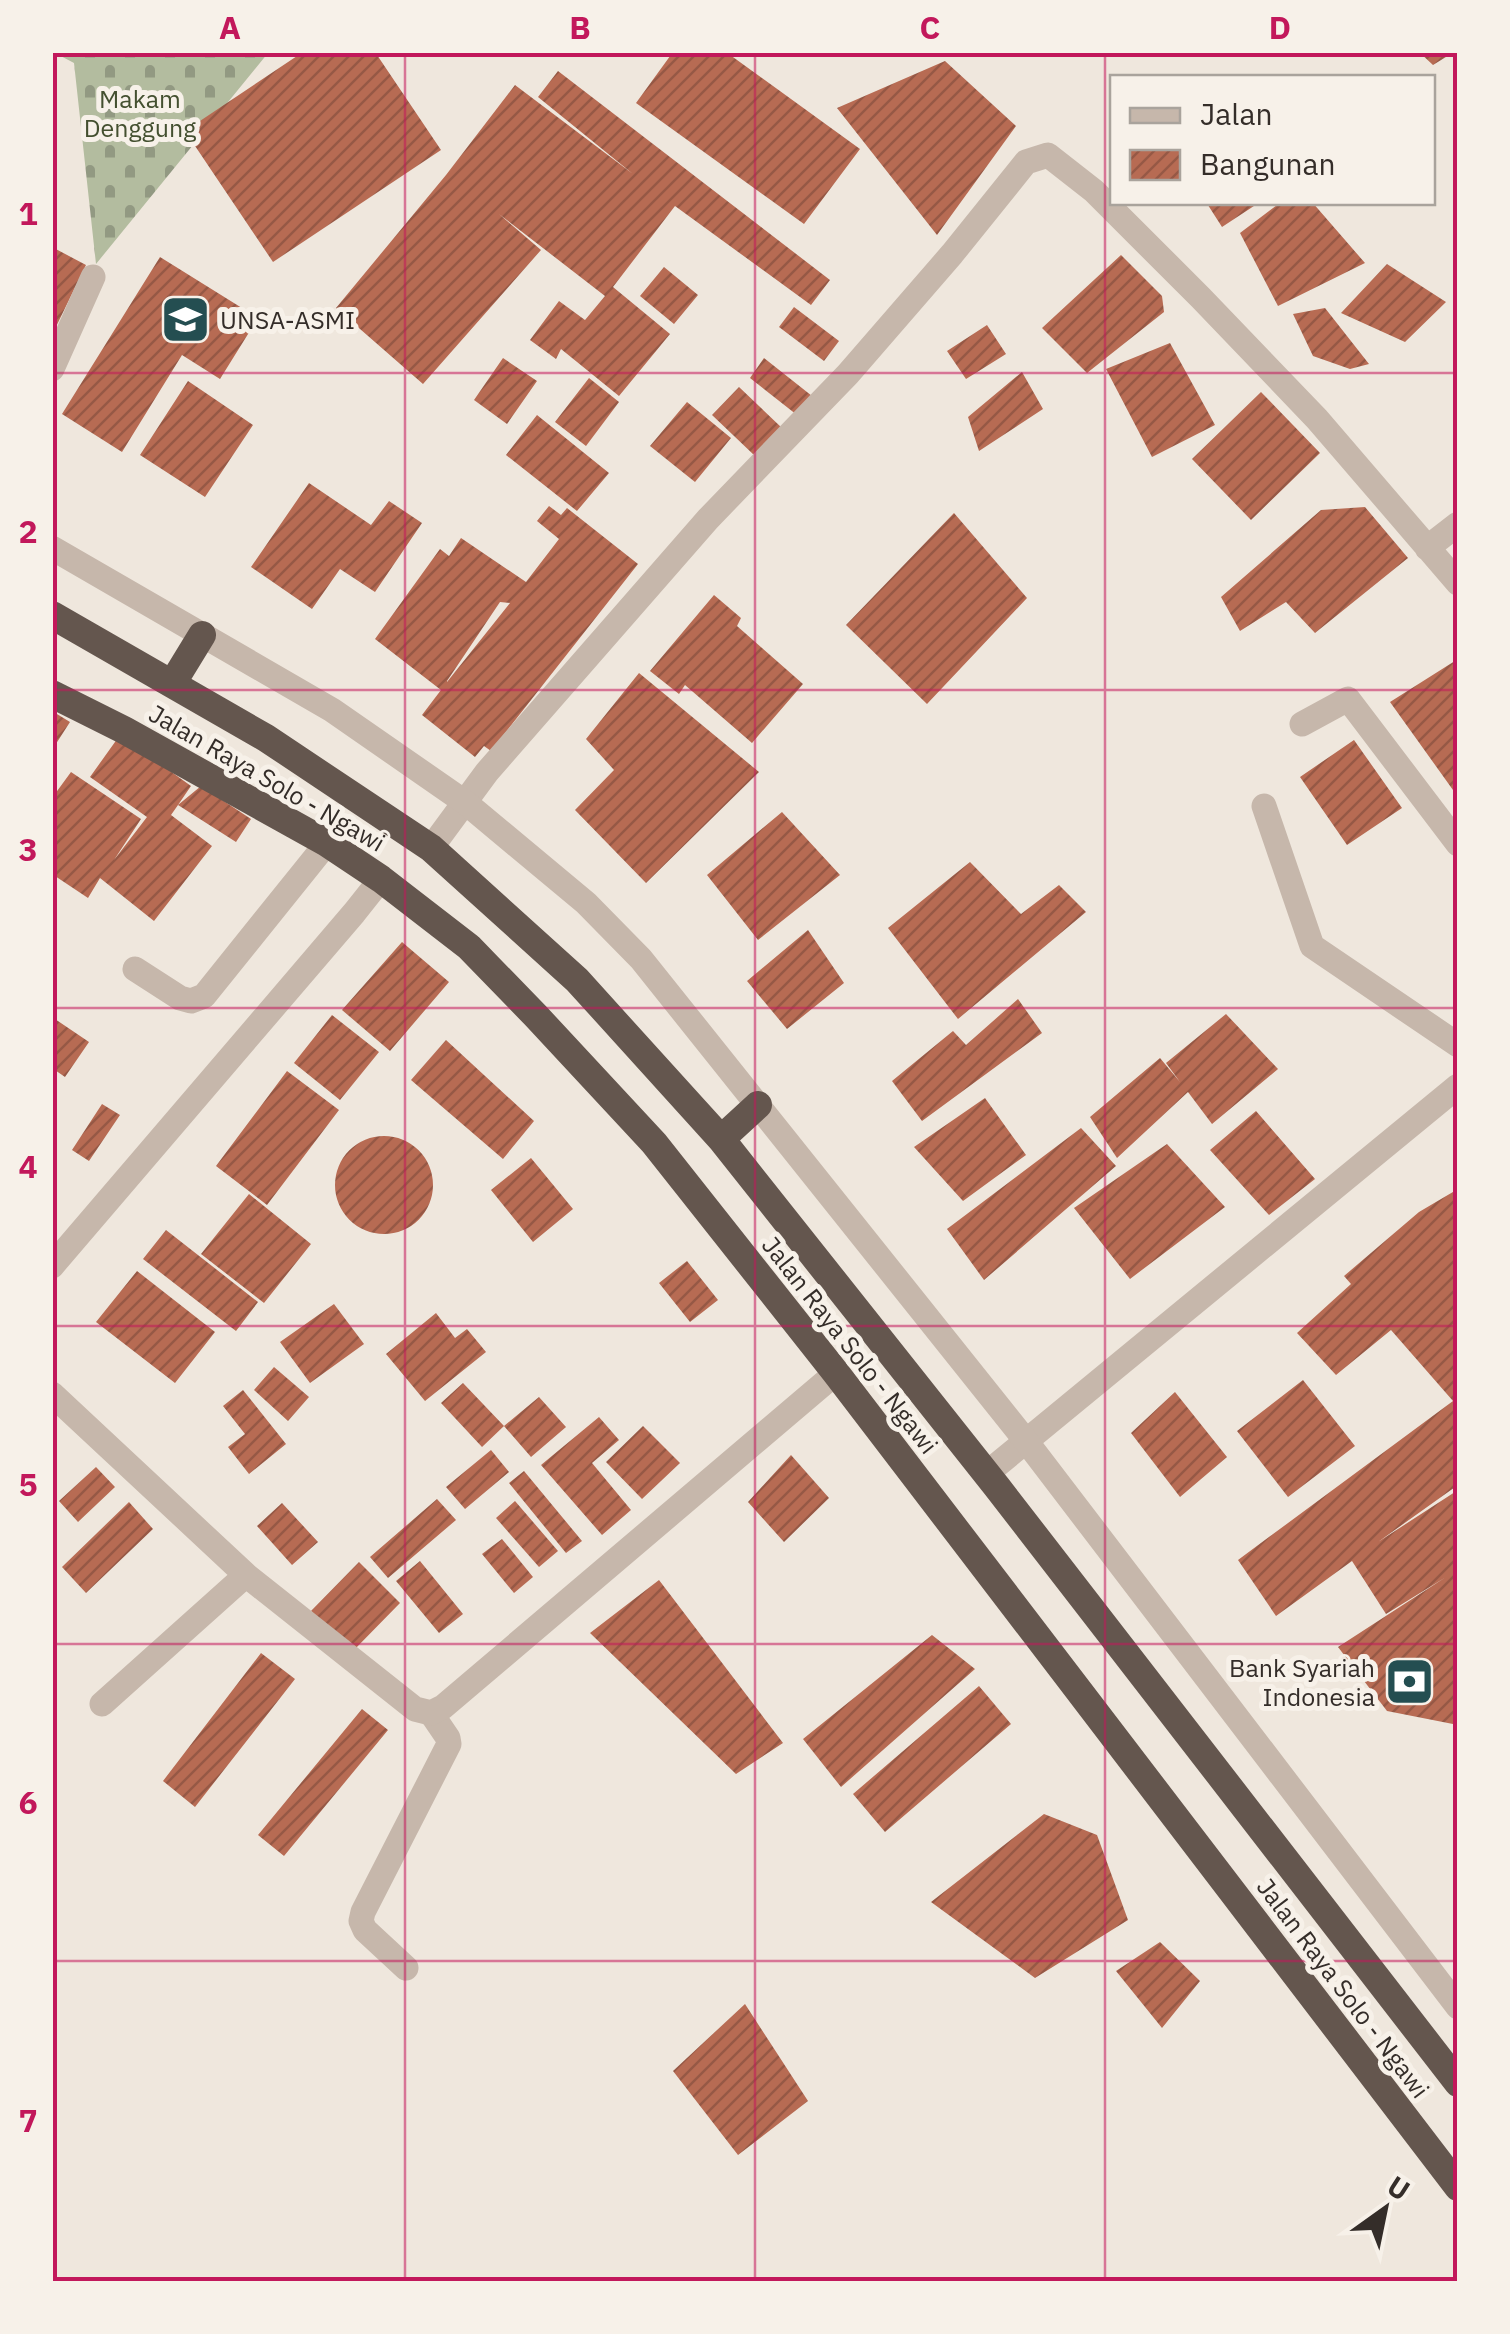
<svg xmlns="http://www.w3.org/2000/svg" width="1510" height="2334" viewBox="0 0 1510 2334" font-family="'IBM Plex Sans',sans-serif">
	<defs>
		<pattern id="cemetery-stones" width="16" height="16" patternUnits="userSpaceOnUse" patternTransform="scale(2.5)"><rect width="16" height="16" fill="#b3bc9f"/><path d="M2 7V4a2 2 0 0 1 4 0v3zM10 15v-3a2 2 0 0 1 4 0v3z" fill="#929982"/></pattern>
		<pattern id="building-hatch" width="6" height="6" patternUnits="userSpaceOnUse" patternTransform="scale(2.5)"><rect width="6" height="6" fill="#b76b53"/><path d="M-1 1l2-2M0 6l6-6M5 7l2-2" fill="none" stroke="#965845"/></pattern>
	</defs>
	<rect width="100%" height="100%" fill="#efe7dd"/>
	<path fill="url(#cemetery-stones)" d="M 55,53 L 268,53 L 96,264 L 74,63 Z"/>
	<path fill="url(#building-hatch)" fill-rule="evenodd" d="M 303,52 L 375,52 L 441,150 L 273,262 L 185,131 Z
		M 673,52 L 726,52 L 860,149 L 804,224 L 636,103 Z
		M 1419,52 L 1454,52 L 1433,65 Z
		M 945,61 L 1016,126 L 937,235 L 837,108 Z
		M 558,71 L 830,280 L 811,305 L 675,206 L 613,287 L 670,334 L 619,396 L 561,349 L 556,359 L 530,340 L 559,301 L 585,320 L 605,296 L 499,214 L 541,250 L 423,384 L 336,308 L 446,175 L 515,85 L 633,174 L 538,97 Z
		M 1206,202 L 1260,202 L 1222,227 Z
		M 1281,202 L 1312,202 L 1365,263 L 1278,306 L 1240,233 Z
		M 52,247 L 86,265 L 52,335 Z
		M 1121,255 L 1162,296 L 1164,312 L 1087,373 L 1042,328 Z
		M 160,257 L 258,318 L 220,379 L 182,355 L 122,452 L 62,414 Z
		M 1387,264 L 1446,302 L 1405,342 L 1341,313 Z
		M 664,267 L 698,295 L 674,324 L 640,296 Z
		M 794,307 L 839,341 L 824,361 L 779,327 Z
		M 1325,308 L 1369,364 L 1350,369 L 1313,356 L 1293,314 Z
		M 987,325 L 1006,354 L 966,379 L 947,351 Z
		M 1170,343 L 1215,425 L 1152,457 L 1106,369 Z
		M 503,358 L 537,381 L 507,424 L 474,400 Z
		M 764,358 L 812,396 L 797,415 L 750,378 Z
		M 1022,372 L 1043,409 L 979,451 L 968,417 Z
		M 589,378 L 619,402 L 586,446 L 555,422 Z
		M 188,381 L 253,425 L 205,497 L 140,455 Z
		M 739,387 L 782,428 L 755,456 L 712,415 Z
		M 1261,392 L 1320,453 L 1251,520 L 1192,459 Z
		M 687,402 L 731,438 L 695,482 L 650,446 Z
		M 537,415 L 609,473 L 577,511 L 506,455 Z
		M 309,483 L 371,525 L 389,501 L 422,523 L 375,592 L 340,569 L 312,609 L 251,567 Z
		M 549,506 L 561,515 L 567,508 L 638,564 L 491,751 L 484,746 L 475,757 L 422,715 L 441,690 L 375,639 L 440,549 L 449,556 L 461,538 L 526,582 L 559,539 L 537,521 ZM 500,602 L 510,603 L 447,682 L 447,681 Z
		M 1365,507 L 1408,558 L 1315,633 L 1286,602 L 1240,631 L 1221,597 L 1321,510 Z
		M 954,513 L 1027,598 L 927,704 L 846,625 Z
		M 714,595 L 741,618 L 737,626 L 803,684 L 752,743 L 685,685 L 679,694 L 650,671 Z
		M 1458,659 L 1458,797 L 1390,702 Z
		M 639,673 L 759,772 L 646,883 L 575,810 L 614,770 L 586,739 Z
		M 52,711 L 70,722 L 52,750 Z
		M 120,735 L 191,786 L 178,805 L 201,786 L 251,819 L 236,842 L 178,805 L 171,815 L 212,846 L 154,921 L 100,878 L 88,898 L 52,874 L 52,798 L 71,772 L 141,819 L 114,860 L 147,817 L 90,777 Z
		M 1354,740 L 1402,808 L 1347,845 L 1300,777 Z
		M 782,812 L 840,875 L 758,940 L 707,875 Z
		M 970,862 L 1021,914 L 1059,885 L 1086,912 L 958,1019 L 888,928 Z
		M 808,930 L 844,983 L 787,1029 L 747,981 Z
		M 402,942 L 449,982 L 390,1051 L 342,1010 Z
		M 1018,999 L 1042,1033 L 922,1121 L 892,1081 L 953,1031 L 966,1045 Z
		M 1226,1014 L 1278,1069 L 1212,1124 L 1188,1092 L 1117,1158 L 1090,1117 L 1160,1058 L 1180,1082 L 1166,1063 Z
		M 332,1015 L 379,1052 L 340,1100 L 294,1063 Z
		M 52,1017 L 89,1042 L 65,1077 L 52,1068 Z
		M 446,1040 L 534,1121 L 503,1159 L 411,1080 Z
		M 287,1071 L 339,1110 L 267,1205 L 216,1166 Z
		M 985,1098 L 1026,1155 L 963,1201 L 914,1147 Z
		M 102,1104 L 120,1115 L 89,1161 L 72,1150 Z
		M 1256,1111 L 1315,1179 L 1269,1215 L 1210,1150 Z
		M 1081,1128 L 1116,1166 L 984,1280 L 947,1229 Z
		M335 1185a49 49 0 1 1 98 0a49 49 0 1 1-98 0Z
		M 1167,1144 L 1225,1207 L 1130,1279 L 1074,1208 Z
		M 531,1158 L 573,1209 L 533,1242 L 491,1190 Z
		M 1458,1189 L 1458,1485 L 1378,1542 L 1458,1490 L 1458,1725 L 1387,1711 L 1338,1647 L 1446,1577 L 1386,1614 L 1352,1561 L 1276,1616 L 1238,1560 L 1453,1401 L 1391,1330 L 1336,1375 L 1297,1333 L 1351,1284 L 1344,1276 L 1419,1212 Z
		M 249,1194 L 311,1244 L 264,1303 L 201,1254 Z
		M 166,1230 L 258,1302 L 236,1331 L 143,1259 Z
		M 687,1261 L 718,1300 L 690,1322 L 659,1283 Z
		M 137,1271 L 215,1332 L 175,1383 L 96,1322 Z
		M 334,1304 L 364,1344 L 310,1383 L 280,1342 Z
		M 436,1313 L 455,1338 L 467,1329 L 486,1352 L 425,1401 L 386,1354 Z
		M 274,1367 L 309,1397 L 288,1421 L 254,1390 Z
		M 1303,1380 L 1355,1446 L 1288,1497 L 1237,1431 Z
		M 463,1383 L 504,1426 L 482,1447 L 441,1403 Z
		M 243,1390 L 286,1444 L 249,1474 L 228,1447 L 245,1434 L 223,1406 Z
		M 1175,1392 L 1227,1457 L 1180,1497 L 1131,1433 Z
		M 539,1397 L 566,1427 L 531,1457 L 504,1426 Z
		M 599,1417 L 619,1440 L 592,1463 L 631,1510 L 602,1535 L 541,1465 Z
		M 643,1426 L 680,1463 L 642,1499 L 606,1462 Z
		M 491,1450 L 509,1472 L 465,1509 L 446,1487 Z
		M 791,1455 L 829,1498 L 784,1542 L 748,1502 Z
		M 96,1467 L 115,1487 L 78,1522 L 59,1501 Z
		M 524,1471 L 582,1541 L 566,1553 L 509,1483 Z
		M 437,1499 L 456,1520 L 388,1578 L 370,1557 Z
		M 515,1501 L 558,1551 L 539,1567 L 496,1518 Z
		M 129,1502 L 153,1529 L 86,1593 L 62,1567 Z
		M 282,1503 L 318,1542 L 292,1565 L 257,1526 Z
		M 502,1539 L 533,1577 L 514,1593 L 482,1554 Z
		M 420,1561 L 463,1614 L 439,1633 L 396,1581 Z
		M 359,1562 L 400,1603 L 353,1651 L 311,1611 Z
		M 659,1580 L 783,1743 L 736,1774 L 590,1633 Z
		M 932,1635 L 975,1669 L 841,1787 L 803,1739 Z
		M 261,1653 L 295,1679 L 195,1807 L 163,1781 Z
		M 979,1686 L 1011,1724 L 885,1832 L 853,1794 Z
		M 362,1709 L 388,1730 L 284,1856 L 258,1835 Z
		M 1044,1814 L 1097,1835 L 1128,1920 L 1035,1978 L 931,1902 Z
		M 1160,1942 L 1200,1981 L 1162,2028 L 1116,1971 Z
		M 745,2004 L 808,2101 L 738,2155 L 673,2071 Z"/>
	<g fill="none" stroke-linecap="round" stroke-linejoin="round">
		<path stroke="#c6b7ab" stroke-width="25" d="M 1302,724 L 1348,699 L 1458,844
			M 135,969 L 180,998 L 191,1001 L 204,996 L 327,843
			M 406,1968 L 365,1930 L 361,1921 L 363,1912 L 449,1744 L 448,1738 L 431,1713"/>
		<path stroke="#c6b7ab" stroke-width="25" d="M 52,369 L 93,277
			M 1427,548 L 1458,524
			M 1264,806 L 1312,946 L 1458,1045
			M 431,848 L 487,772 L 708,519 L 848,374 L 952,254 L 1026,162 L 1048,155 L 1094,191 L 1201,298 L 1317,419 L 1458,583
			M 52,1266 L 354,913 L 381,879
			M 52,1394 L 246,1575 L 415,1709 L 431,1713 L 443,1707 L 836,1373
			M 986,1474 L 1458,1086
			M 102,1704 L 246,1575"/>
		<path stroke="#c6b7ab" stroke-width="25" d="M 52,548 L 332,710 L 466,803 L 586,903 L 641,959 L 1026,1441 L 1458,2007"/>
		<path stroke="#64564e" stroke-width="28" d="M 52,615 L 266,738 L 431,848 L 577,980 L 721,1139 L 997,1487 L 1458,2083
			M 172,684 L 202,635
			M 52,694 L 124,730 L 327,843 L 381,879 L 469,947 L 536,1016 L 654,1143 L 836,1373 L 1458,2187
			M 721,1139 L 758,1105"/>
	</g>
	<path fill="none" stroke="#c2185b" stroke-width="2.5" stroke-opacity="0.55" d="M 405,52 L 405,2282M 755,52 L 755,2282M 1105,52 L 1105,2282M 52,373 L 1458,373M 52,690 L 1458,690M 52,1008 L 1458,1008M 52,1326 L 1458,1326M 52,1644 L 1458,1644M 52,1961 L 1458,1961"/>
	<defs>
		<symbol id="university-square" viewBox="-11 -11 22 22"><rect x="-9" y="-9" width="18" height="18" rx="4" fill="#244e51" stroke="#f7f1e9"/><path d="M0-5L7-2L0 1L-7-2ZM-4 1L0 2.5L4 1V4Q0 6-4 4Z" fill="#fff"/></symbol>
		<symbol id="bank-square" viewBox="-11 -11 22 22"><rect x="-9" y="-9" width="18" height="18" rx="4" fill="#244e51" stroke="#f7f1e9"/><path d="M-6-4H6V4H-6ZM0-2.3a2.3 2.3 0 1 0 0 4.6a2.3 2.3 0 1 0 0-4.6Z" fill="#fff"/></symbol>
	</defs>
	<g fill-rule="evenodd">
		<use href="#university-square" x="158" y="292" width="55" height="55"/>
		<use href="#bank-square" x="1382" y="1654" width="55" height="55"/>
	</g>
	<g text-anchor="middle" stroke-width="10" stroke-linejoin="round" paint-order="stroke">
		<g font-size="25" fill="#445030" stroke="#f7f1e9">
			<text x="140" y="108">Makam<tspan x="140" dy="29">Denggung</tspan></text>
		</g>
		<g font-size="25" fill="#342d29" stroke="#f7f1e9" text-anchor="start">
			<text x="220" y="329">UNSA-ASMI</text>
			<text x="1375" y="1677" text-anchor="end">Bank Syariah<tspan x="1375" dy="29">Indonesia</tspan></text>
		</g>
		<g font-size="25" fill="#342d29" stroke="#f7f1e9">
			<text transform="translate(267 778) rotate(30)" y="9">Jalan Raya Solo - Ngawi</text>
			<text transform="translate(850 1345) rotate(52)" y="9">Jalan Raya Solo - Ngawi</text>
			<text transform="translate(1343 1988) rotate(53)" y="9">Jalan Raya Solo - Ngawi</text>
		</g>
	</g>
	<rect width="1510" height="2334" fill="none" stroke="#f7f1e9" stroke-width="110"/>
	<rect x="1110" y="75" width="325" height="130" fill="#f7f1e9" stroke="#a9a39c" stroke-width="2.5"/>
	<rect x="1130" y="108" width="50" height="15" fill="#c6b7ab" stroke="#a9a39c" stroke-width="2.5"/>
	<text x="1200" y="125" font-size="30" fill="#342d29">Jalan</text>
	<rect x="1130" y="150" width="50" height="30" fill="url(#building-hatch)" stroke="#a9a39c" stroke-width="2.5"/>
	<text x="1200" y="175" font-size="30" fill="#342d29">Bangunan</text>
	<g transform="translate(1385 2209) rotate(33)" stroke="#f7f1e9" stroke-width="8" paint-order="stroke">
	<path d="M0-8L18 38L0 25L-18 38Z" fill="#342d29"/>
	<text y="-15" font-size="28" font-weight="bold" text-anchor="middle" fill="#342d29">U</text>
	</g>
	<rect x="55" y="55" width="1400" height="2224" fill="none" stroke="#c2185b" stroke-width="4"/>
	<g font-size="32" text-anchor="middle" font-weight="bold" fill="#c2185b">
		<text x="230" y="39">A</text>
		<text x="580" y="39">B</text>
		<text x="930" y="39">C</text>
		<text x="1280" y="39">D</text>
		<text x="28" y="225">1</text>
		<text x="28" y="543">2</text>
		<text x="28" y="861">3</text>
		<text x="28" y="1178">4</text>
		<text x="28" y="1496">5</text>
		<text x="28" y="1814">6</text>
		<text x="28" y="2132">7</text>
	</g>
</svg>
